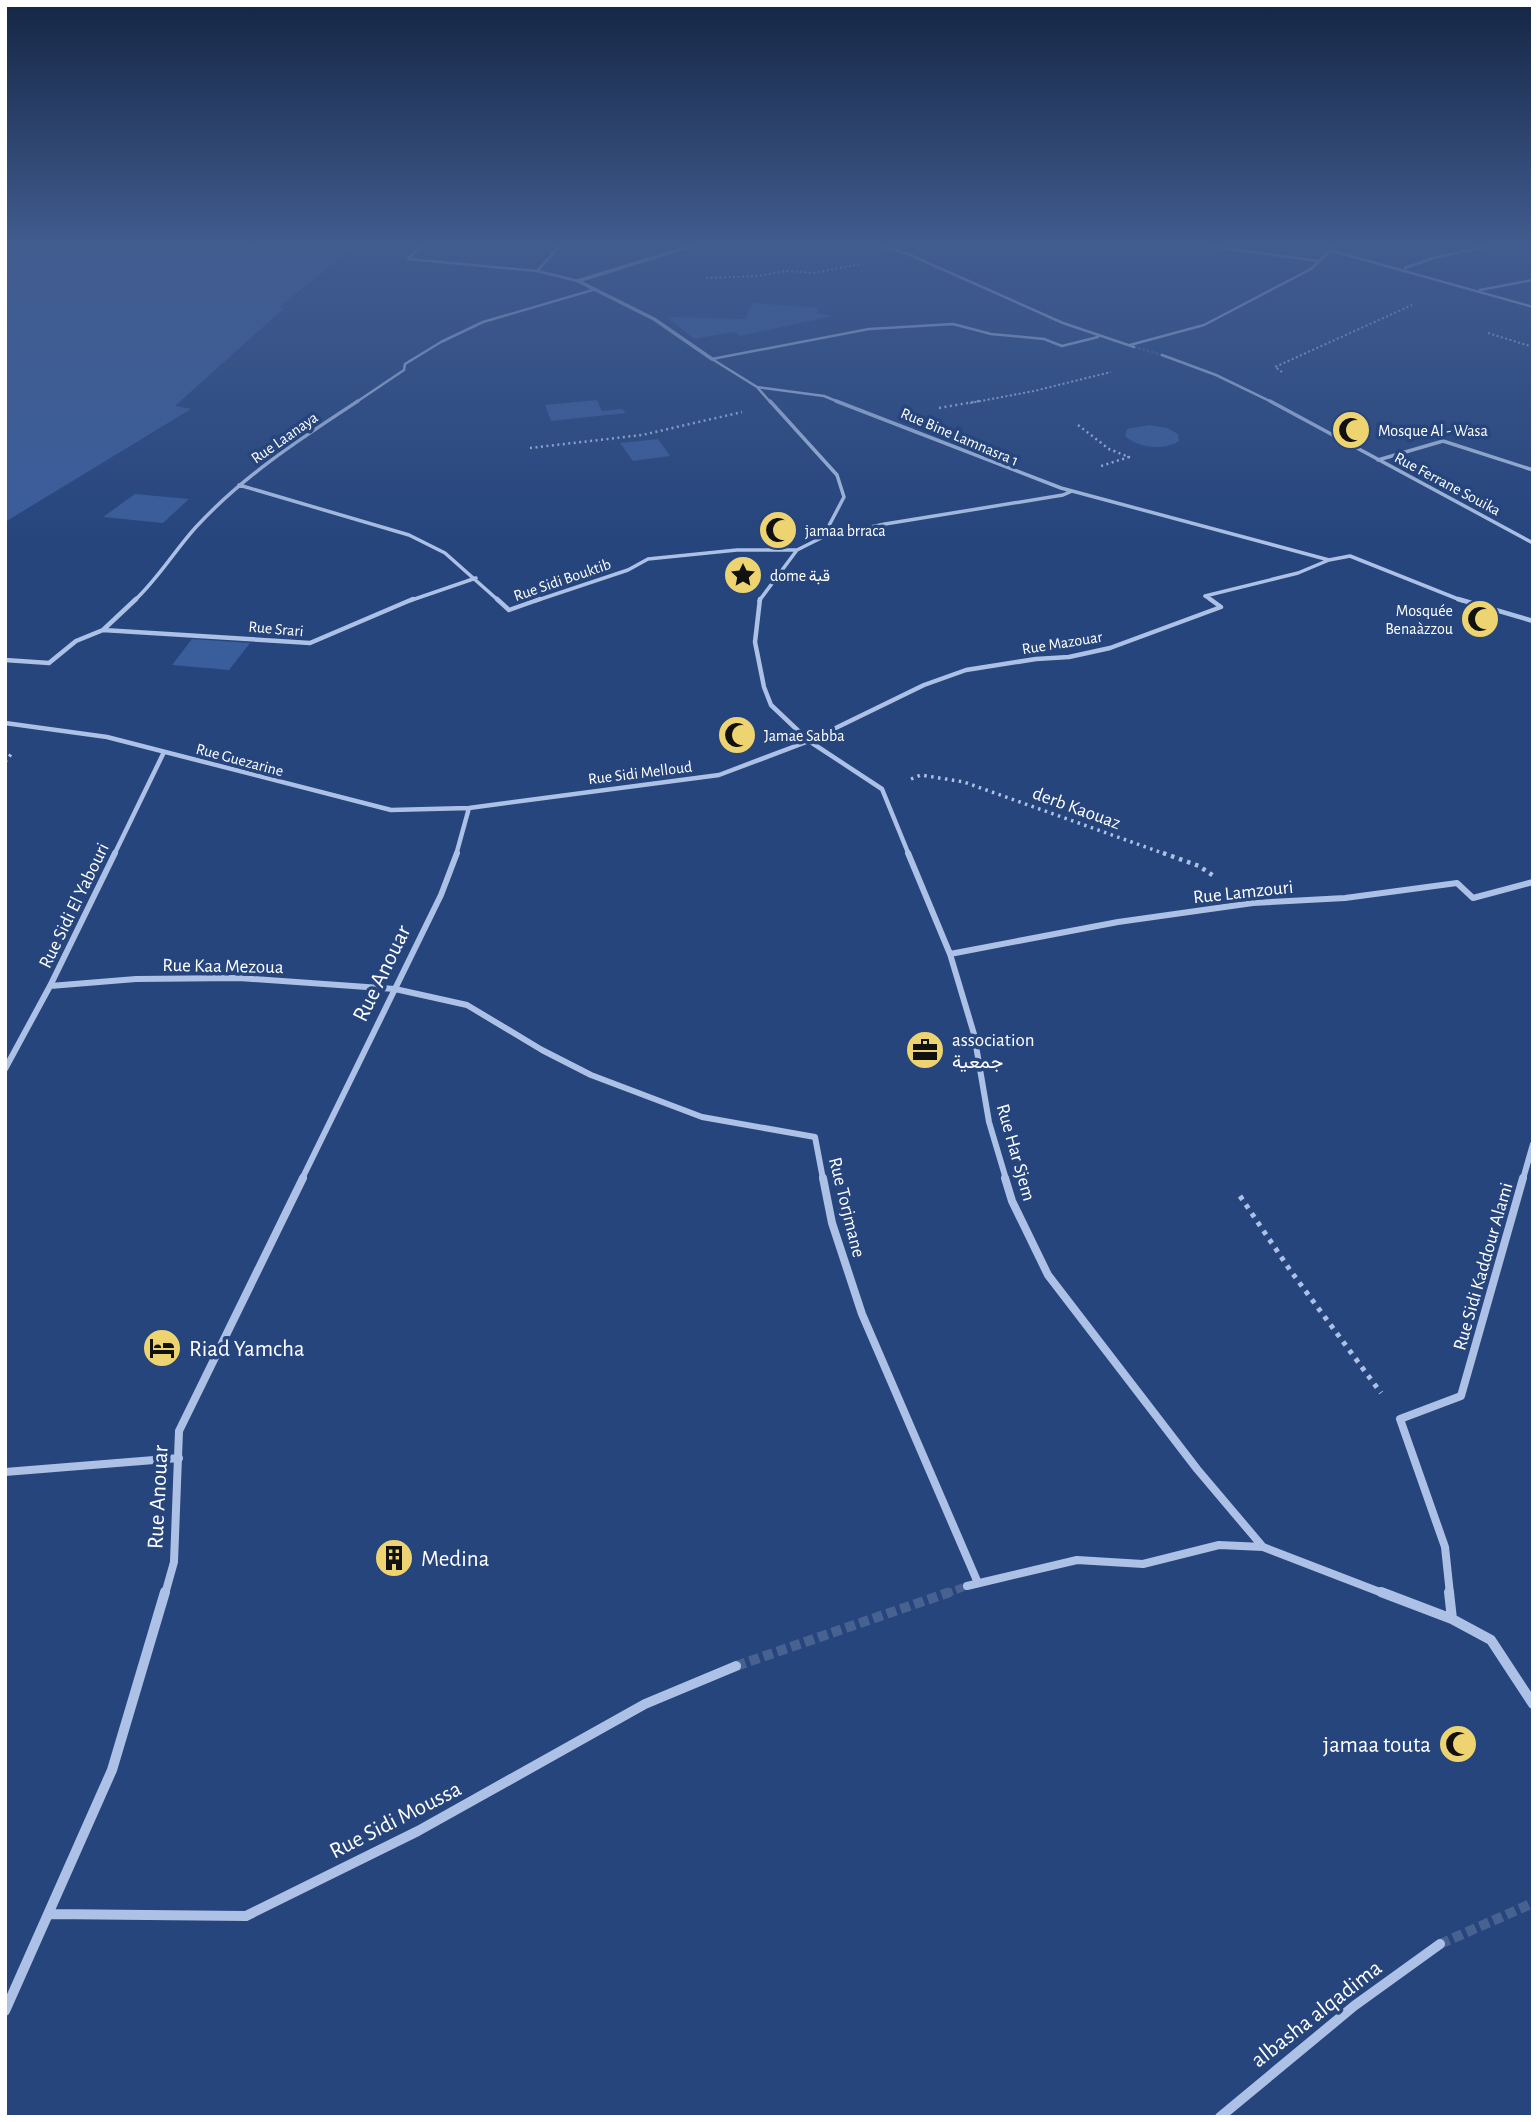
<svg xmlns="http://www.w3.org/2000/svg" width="1538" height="2122" viewBox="0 0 1538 2122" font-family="'Alegreya Sans',Vazirmatn,sans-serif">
	<rect width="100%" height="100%" fill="#26457d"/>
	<path fill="#3a5d9b" d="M 5,246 L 355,246 L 280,306 L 283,309 L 175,406 L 191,409 L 5,522 Z
		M 752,303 L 819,308 L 816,313 L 832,316 L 741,336 L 734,332 L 694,339 L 667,317 L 746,319 Z
		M 597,400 L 602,411 L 622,409 L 626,413 L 551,421 L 545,405 Z
		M 1149,425 L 1167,428 L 1178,434 L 1179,441 C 1164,451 1138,448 1125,436 L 1127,429 Z
		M 658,439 L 670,456 L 633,461 L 620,443 Z
		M 135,494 L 189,499 L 163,523 L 103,517 Z
		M 192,639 L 250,643 L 229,670 L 172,665 Z"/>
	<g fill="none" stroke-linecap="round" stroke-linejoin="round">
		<path stroke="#476190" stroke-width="2.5" stroke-dasharray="2.5 2" stroke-linecap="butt" d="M 1134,347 L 1162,355"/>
		<path stroke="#476190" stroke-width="8" stroke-dasharray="8 3.5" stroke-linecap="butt" d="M 945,1594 L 967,1586"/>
		<path stroke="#476190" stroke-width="10" stroke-dasharray="10 4.5" stroke-linecap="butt" d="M 736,1666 L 950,1592
			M 1440,1944 L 1533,1903"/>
		<path stroke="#acc1e5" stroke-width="2" stroke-dasharray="2 2.5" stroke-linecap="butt" d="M 706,278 L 759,276 L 785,271 L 813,273 L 861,264
			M 1488,333 L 1533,347
			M 1282,372 L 1275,367 L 1412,305
			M 970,403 L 1034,391 L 1111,372"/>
		<path stroke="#acc1e5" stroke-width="2.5" stroke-dasharray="2 3.5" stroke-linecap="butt" d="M 939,408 L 979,401
			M 1078,425 L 1109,449 L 1129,457 L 1098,467
			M 530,448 L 642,435 L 742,412"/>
		<path stroke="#acc1e5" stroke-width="3.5" stroke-dasharray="2.5 4.5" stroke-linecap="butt" d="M 5,762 L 12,753
			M 911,779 L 921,775 L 964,782 L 1168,855"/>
		<path stroke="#acc1e5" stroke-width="4.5" stroke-dasharray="3.5 5" stroke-linecap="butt" d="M 1163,853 L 1199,866 L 1215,877"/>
		<path stroke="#acc1e5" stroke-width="5" stroke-dasharray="4.5 6" stroke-linecap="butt" d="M 1240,1196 L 1290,1270 L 1381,1393"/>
		<path stroke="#acc1e5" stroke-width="2.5" d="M 882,246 L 908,254 L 1063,323 L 1134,347
			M 1207,246 L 1318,261
			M 1329,250 L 1533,307
			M 408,259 L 537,271 L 578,281
			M 408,259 L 422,246
			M 1405,268 L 1433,258 L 1489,246
			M 537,271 L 560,246
			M 1480,290 L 1533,280
			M 1130,345 L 1204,325 L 1311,269 L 1335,246
			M 1162,355 L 1216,375 L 1274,403
			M 712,359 L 869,329 L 953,324 L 991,334 L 1044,339 L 1062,346 L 1098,337
			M 712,359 L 757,387 L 771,403
			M 757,387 L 824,396 L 841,403
			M 355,403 L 404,370 L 405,364 L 441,342 L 483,322 L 596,289"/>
		<path stroke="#acc1e5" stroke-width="3.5" d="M 770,401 L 837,475 L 844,497 L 823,537
			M 836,401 L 1061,488 L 1329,560 L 1350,556 L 1463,601
			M 1270,401 L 1533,543
			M 1378,460 L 1443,441 L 1533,470
			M 239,485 L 409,535 L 445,553 L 499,601
			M 134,601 C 158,579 175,550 196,527 C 243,476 300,439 358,401
			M 409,601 L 476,578
			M 535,601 L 628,570 L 648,559 L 737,550 L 797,550
			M 759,601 L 797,550 L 823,537 L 885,524 L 1063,495 L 1072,491
			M 1213,601 L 1205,596 L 1298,573 L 1329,560"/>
		<path stroke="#acc1e5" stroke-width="4.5" d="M 497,599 L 509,610 L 540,599
			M 760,599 L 755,642 L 764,687 L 771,705 L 809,741 L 882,789 L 909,855
			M 1458,599 L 1533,621
			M 103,630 L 310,643 L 413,599
			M 5,660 L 49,663 L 76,641 L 103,630 L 136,599
			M 5,723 L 107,737 L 391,810 L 469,808 L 719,775 L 809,741 L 924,685 L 966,670 L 1036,659 L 1069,657 L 1110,648 L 1221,607 L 1210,599
			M 114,855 L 164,752
			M 456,855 L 469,808"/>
		<path stroke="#acc1e5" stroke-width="6" d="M 908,853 L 950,954 L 974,1034 L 989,1122 L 1006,1179
			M 950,954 L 1118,922 L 1253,903 L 1345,898 L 1457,883 L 1473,898 L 1533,882
			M 50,986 L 136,979 L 239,978 L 395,989 L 467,1005 L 542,1050 L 591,1075 L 702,1117 L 815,1137 L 823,1179
			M 5,1069 L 50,986 L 115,853
			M 302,1179 L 441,895 L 457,853
			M 1523,1179 L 1533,1144"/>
		<path stroke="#acc1e5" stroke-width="8" d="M 823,1178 L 832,1223 L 862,1314 L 978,1583
			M 1005,1178 L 1012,1201 L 1048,1275 L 1197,1469 L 1263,1547
			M 5,1472 L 179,1458
			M 967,1586 L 1077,1560 L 1143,1564 L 1219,1545 L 1263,1547 L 1385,1594
			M 165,1594 L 174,1562 L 179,1431 L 303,1178
			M 1450,1594 L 1445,1547 L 1400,1419 L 1461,1396 L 1523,1178"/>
		<path stroke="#acc1e5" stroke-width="10" d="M 1381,1592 L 1452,1619 L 1491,1640 L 1533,1704
			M 1449,1592 L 1452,1619
			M 49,1914 L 246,1916 L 418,1831 L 645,1704 L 736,1666
			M 5,2011 L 112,1770 L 165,1592
			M 1220,2117 L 1354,2006 L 1440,1944"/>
		<path stroke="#acc1e5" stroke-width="3.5" d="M 578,281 L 654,319 L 712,359
			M 578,281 L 691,246"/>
	</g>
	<linearGradient id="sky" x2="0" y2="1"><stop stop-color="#152645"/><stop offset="0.45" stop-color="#415c8f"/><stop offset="1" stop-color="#415c8f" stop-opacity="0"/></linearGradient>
	<rect width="1538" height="543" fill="url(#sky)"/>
	<defs>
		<symbol id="mosque-disc" viewBox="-11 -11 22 22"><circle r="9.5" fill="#edd471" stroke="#26457d"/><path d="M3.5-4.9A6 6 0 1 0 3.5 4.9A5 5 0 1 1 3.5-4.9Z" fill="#111"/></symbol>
		<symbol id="sight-disc" viewBox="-11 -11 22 22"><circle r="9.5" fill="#edd471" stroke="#26457d"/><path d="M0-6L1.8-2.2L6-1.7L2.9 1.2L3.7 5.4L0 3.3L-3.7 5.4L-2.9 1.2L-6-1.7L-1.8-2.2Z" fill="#111"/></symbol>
		<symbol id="office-disc" viewBox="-11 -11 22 22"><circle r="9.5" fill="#edd471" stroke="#26457d"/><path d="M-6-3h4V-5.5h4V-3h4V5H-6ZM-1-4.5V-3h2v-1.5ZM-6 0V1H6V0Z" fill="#111"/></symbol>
		<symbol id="hotel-disc" viewBox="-11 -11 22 22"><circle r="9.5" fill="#edd471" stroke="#26457d"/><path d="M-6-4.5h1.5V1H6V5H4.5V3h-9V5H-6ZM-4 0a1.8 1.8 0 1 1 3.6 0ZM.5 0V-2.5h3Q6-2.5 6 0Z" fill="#111"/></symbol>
		<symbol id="building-disc" viewBox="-11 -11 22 22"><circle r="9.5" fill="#edd471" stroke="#26457d"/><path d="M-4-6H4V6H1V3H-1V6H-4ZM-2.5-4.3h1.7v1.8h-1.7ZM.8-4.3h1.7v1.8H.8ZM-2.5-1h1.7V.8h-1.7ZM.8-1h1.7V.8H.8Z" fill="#111"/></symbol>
	</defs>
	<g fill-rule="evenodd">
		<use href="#mosque-disc" x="1329" y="408" width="44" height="44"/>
		<use href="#mosque-disc" x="756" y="508" width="44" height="44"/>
		<use href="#sight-disc" x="721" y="553" width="44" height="44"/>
		<use href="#mosque-disc" x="1458" y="597" width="44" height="44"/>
		<use href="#mosque-disc" x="715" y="713" width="44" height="44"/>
		<use href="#office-disc" x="903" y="1028" width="44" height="44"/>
		<use href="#hotel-disc" x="140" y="1326" width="44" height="44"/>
		<use href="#building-disc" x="372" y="1536" width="44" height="44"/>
		<use href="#mosque-disc" x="1436" y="1722" width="44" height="44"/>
	</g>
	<g text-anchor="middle" stroke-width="7" stroke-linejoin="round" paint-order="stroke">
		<g font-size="16" fill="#fff" stroke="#26457d" text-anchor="start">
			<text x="1378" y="436">Mosque Al - Wasa</text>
			<text x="805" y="536">jamaa brraca</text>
			<text x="770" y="581">dome قبة</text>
			<text x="1453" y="616" text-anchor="end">Mosquée<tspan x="1453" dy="18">Benaàzzou</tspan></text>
			<text x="764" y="741">Jamae Sabba</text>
		</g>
		<g font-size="16" fill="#fff" stroke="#26457d">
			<text transform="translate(960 436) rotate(23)" y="6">Rue Bine Lamnasra 1</text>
			<text transform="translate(284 437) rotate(-35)" y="6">Rue Laanaya</text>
			<text transform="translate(1448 483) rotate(28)" y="6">Rue Ferrane Souika</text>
			<text transform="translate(562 579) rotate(-19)" y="6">Rue Sidi Bouktib</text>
			<text transform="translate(276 628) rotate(5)" y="6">Rue Srari</text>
			<text transform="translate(1062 642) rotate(-9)" y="6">Rue Mazouar</text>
			<text transform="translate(240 759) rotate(15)" y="6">Rue Guezarine</text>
			<text transform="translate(640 772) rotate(-7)" y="6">Rue Sidi Melloud</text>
		</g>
		<g font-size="19" fill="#fff" stroke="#26457d">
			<text transform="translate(1077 807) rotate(20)" y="7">derb Kaouaz</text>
			<text transform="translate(1243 891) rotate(-6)" y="7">Rue Lamzouri</text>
			<text transform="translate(73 905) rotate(-64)" y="7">Rue Sidi El Yabouri</text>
			<text transform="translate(223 965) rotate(1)" y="7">Rue Kaa Mezoua</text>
			<text transform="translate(1017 1152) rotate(74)" y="7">Rue Har Sjem</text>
			<text transform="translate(848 1207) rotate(76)" y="7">Rue Torjmane</text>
			<text transform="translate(1482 1266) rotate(-74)" y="7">Rue Sidi Kaddour Alami</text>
		</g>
		<g font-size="19" fill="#fff" stroke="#26457d" text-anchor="start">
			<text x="952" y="1046">association<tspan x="952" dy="22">جمعية</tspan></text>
		</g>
		<g font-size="23" fill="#fff" stroke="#26457d">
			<text transform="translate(381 973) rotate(-64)" y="8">Rue Anouar</text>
			<text transform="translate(157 1497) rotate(-87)" y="8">Rue Anouar</text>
			<text transform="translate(395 1819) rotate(-27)" y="8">Rue Sidi Moussa</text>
			<text transform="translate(1316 2013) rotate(-38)" y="8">albasha alqadima</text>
		</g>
		<g font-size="23" fill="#fff" stroke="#26457d" text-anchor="start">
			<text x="189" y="1356">Riad Yamcha</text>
			<text x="421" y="1566">Medina</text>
			<text x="1431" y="1752" text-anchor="end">jamaa touta</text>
		</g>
	</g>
	<rect width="1538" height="2122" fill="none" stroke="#ffffff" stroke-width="14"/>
</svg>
